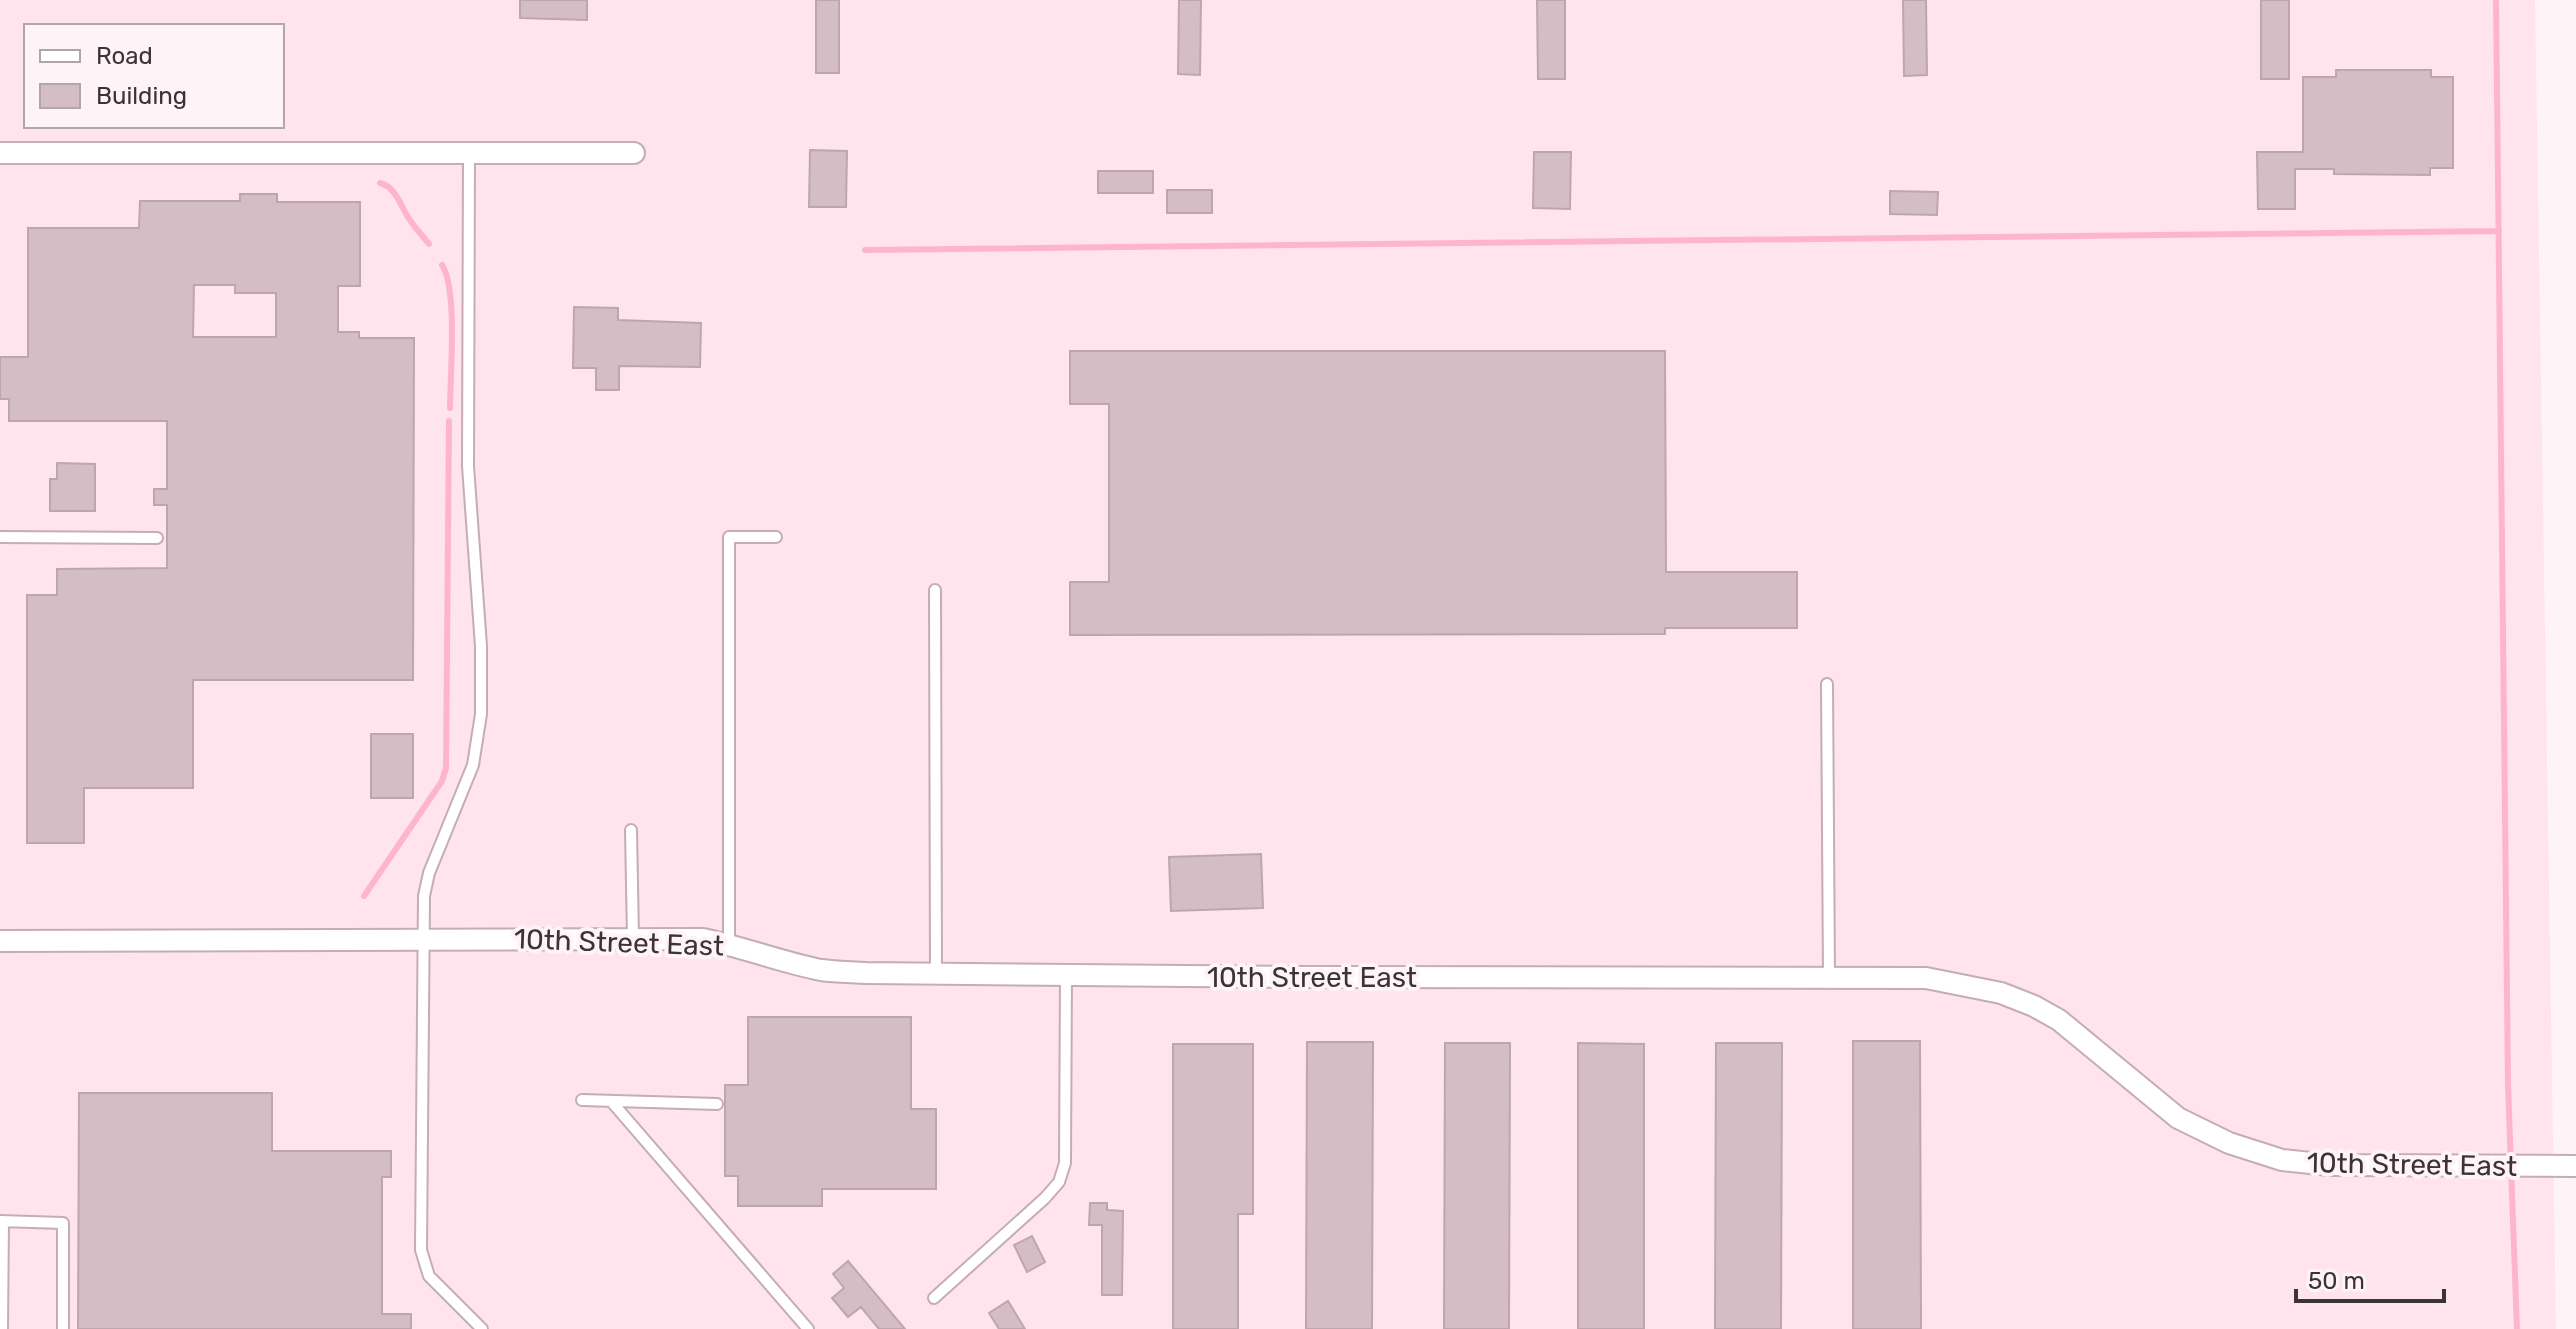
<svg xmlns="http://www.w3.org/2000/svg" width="2576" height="1329" viewBox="0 0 2576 1329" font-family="Rubik,sans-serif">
	<rect width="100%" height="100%" fill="#fef4f7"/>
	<path fill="#ffe4ed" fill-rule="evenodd" d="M 0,0 L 2535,0 L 2556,1329 L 0,1329 ZM 26,26 L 282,26 L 282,126 L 26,126 Z"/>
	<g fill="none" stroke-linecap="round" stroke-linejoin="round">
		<path stroke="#fdb5cf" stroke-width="6" d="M 2496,0 L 2508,1085 L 2517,1329
			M 380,183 C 396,187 400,205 408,217 C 414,227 422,235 429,244
			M 865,250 L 2499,231
			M 442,265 C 458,289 450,376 450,408
			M 364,896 L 442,781 L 446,768 L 449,421"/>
	</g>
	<path fill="#d5bdc5" stroke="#bea6ae" stroke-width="2" fill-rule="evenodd" d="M 520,0 L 587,0 L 587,20 L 520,18 Z
		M 816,0 L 839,0 L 839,73 L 816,73 Z
		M 1179,0 L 1201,0 L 1200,75 L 1178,74 Z
		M 1537,0 L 1565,0 L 1565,79 L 1538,79 Z
		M 1903,0 L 1926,0 L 1927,75 L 1904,76 Z
		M 2261,0 L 2289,0 L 2289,79 L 2261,79 Z
		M 2336,70 L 2431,70 L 2431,77 L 2453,77 L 2453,168 L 2430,168 L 2430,175 L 2334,174 L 2334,169 L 2295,169 L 2295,209 L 2258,209 L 2257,152 L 2303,152 L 2303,77 L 2336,77 Z
		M 810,150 L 847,151 L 846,207 L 809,207 Z
		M 1534,152 L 1571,152 L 1570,209 L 1533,208 Z
		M 1098,171 L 1153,171 L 1153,193 L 1098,193 Z
		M 1167,190 L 1212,190 L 1212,213 L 1167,213 Z
		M 1890,191 L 1938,192 L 1937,215 L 1890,214 Z
		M 240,194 L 277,194 L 277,202 L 360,202 L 360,286 L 338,286 L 338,332 L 359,332 L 359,338 L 414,338 L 413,680 L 193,680 L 193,788 L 84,788 L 84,843 L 27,843 L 27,595 L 57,595 L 57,569 L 167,568 L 167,505 L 154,505 L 154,489 L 167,489 L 167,421 L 9,421 L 9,399 L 0,399 L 0,357 L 28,357 L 28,228 L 139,228 L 140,201 L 240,201 ZM 194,285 L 235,285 L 235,293 L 276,293 L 276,337 L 193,337 Z
		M 574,307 L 618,308 L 618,320 L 701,323 L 700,367 L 619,366 L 619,390 L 596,390 L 596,368 L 573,368 Z
		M 1070,351 L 1665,351 L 1666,572 L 1797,572 L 1797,628 L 1665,628 L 1665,634 L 1070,635 L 1070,582 L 1109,582 L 1109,404 L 1070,404 Z
		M 57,463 L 95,464 L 95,511 L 50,511 L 50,479 L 57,479 Z
		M 371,734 L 413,734 L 413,798 L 371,798 Z
		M 1261,854 L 1263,908 L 1171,911 L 1169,857 Z
		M 748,1017 L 911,1017 L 911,1109 L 936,1109 L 936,1189 L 822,1189 L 822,1206 L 738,1206 L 738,1176 L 725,1176 L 725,1085 L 748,1085 Z
		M 1853,1041 L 1920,1041 L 1921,1329 L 1853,1329 Z
		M 1307,1042 L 1373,1042 L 1372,1329 L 1306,1329 Z
		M 1445,1043 L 1510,1043 L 1509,1329 L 1444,1329 Z
		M 1578,1043 L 1644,1044 L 1644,1329 L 1578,1329 Z
		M 1716,1043 L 1782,1043 L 1781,1329 L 1715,1329 Z
		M 1173,1044 L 1253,1044 L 1253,1214 L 1238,1214 L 1238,1329 L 1173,1329 Z
		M 79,1093 L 272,1093 L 272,1151 L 391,1151 L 391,1177 L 382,1177 L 382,1314 L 411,1314 L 411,1329 L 78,1329 Z
		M 1090,1203 L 1107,1203 L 1107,1210 L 1123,1211 L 1122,1295 L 1102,1295 L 1102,1225 L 1089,1225 Z
		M 1032,1236 L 1045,1262 L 1027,1272 L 1014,1245 Z
		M 848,1261 L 905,1329 L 879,1329 L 861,1307 L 848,1317 L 832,1298 L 844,1288 L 833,1274 Z
		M 1008,1301 L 1025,1329 L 999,1329 L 989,1313 Z"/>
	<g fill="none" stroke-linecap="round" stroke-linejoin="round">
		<defs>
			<path id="service" d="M 469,153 L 468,466 L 481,646 L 481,714 L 473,765 L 429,873 L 424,896 L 421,1250 L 429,1276 L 482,1329
				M 0,537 L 157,538
				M 935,590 L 936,974
				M 1827,684 L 1829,977
				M 631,830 L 633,938
				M 729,944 L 729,537 L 776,537
				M 582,1100 L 717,1104
				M 611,1101 L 808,1329
				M 0,1221 L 63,1223 L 63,1329
				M 934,1298 L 1045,1198 L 1059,1182 L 1065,1163 L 1066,975
				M 2,1329 L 3,1221"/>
			<path id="minor" d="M 0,153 L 634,153
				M 0,941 L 703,939 C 743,947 781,962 821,970 C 836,972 851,972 866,973 L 1298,977 L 1926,978 L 2001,993 L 2034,1006 L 2059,1020 L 2178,1118 L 2229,1143 L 2282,1160 L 2329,1165 L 2576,1166"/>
		</defs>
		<use href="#service" stroke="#c4adb4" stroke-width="14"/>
		<use href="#minor" stroke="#c4adb4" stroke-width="24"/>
		<use href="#service" stroke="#fff" stroke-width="10"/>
		<use href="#minor" stroke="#fff" stroke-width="20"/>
	</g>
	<g text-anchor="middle" stroke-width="8" stroke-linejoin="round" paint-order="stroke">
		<g font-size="28" fill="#3c3336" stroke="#fef4f7">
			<text transform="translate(619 942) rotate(2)" y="10">10th Street East</text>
			<text x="1312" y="987">10th Street East</text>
			<text transform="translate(2412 1164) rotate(1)" y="10">10th Street East</text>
		</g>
	</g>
	<rect x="24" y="24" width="260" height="104" fill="#fef4f7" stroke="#b0a7aa" stroke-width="2"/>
	<rect x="40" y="50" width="40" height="12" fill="#ffffff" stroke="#b0a7aa" stroke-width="2"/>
	<text x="96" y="64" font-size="24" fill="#3c3336">Road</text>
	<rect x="40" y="84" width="40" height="24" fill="#d5bdc5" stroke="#b0a7aa" stroke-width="2"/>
	<text x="96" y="104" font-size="24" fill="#3c3336">Building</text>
	<path d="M2296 1289v12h148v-12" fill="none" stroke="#3c3336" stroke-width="4"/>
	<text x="2308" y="1289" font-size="24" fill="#3c3336" stroke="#fef4f7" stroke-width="6" paint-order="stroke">50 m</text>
</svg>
